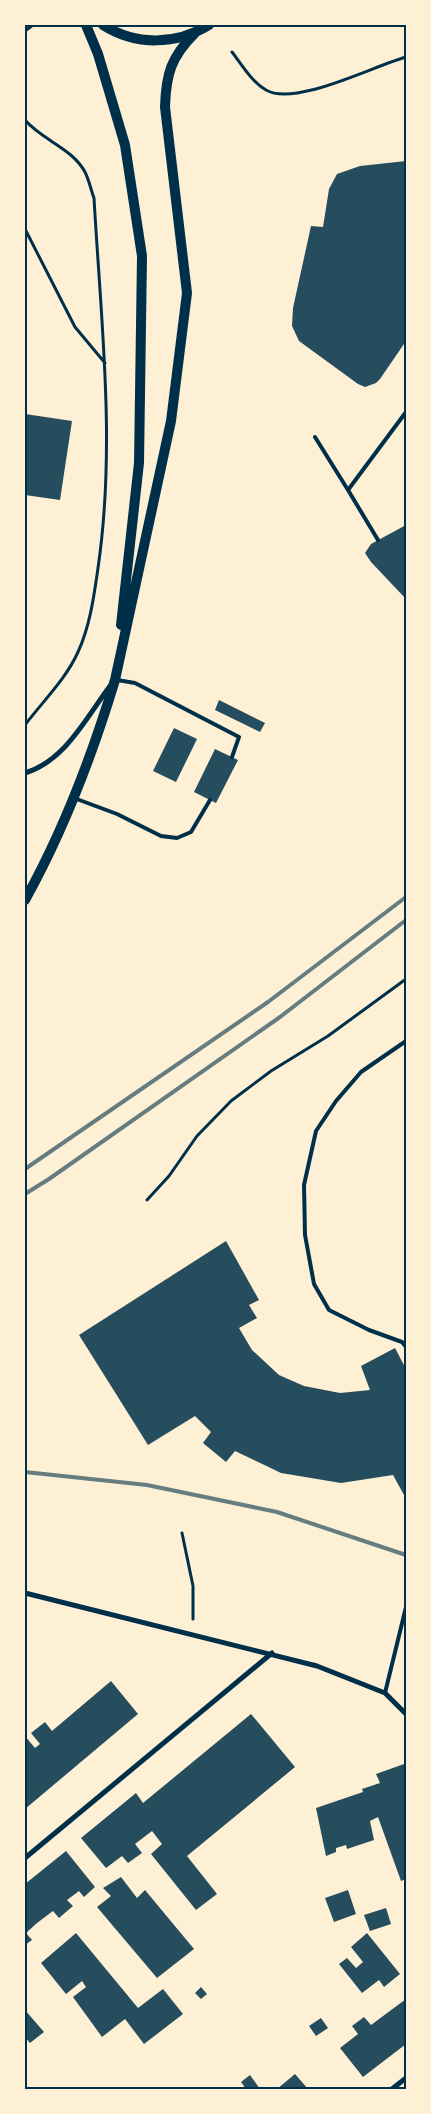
<svg xmlns="http://www.w3.org/2000/svg" width="431" height="2114" viewBox="0 0 431 2114" font-family="'Open Sans',sans-serif">
	<rect width="100%" height="100%" fill="#fdf0d5"/>
	<path fill="#264d5e" d="M 406,161 L 406,341 L 380,379 L 376,383 L 365,387 L 358,384 L 299,341 L 292,326 L 293,308 L 311,226 L 323,227 L 329,189 L 337,174 L 360,166 Z
		M 25,414 L 72,421 L 60,500 L 25,495 Z
		M 406,525 L 406,599 L 371,562 L 365,553 L 371,544 Z
		M 219,700 L 265,723 L 260,732 L 215,710 Z
		M 174,728 L 197,739 L 176,782 L 153,771 Z
		M 215,749 L 238,760 L 216,803 L 194,792 Z
		M 226,1241 L 259,1300 L 249,1305 L 257,1318 L 239,1328 L 252,1350 L 279,1375 L 304,1386 L 340,1393 L 370,1390 L 361,1366 L 395,1348 L 406,1369 L 406,1494 L 404,1495 L 393,1475 L 341,1483 L 281,1473 L 235,1451 L 226,1462 L 203,1443 L 211,1432 L 195,1416 L 148,1445 L 79,1335 Z
		M 111,1681 L 138,1714 L 25,1809 L 25,1736 L 35,1748 L 40,1744 L 31,1733 L 45,1722 L 52,1731 Z
		M 251,1714 L 295,1767 L 187,1856 L 217,1894 L 196,1910 L 151,1854 L 162,1844 L 152,1831 L 135,1844 L 142,1853 L 128,1863 L 122,1856 L 106,1868 L 81,1838 L 136,1793 L 143,1803 Z
		M 404,1764 L 406,1771 L 406,1879 L 401,1881 L 378,1817 L 370,1821 L 374,1840 L 347,1849 L 346,1845 L 336,1848 L 336,1852 L 326,1856 L 316,1808 L 363,1792 L 362,1789 L 380,1783 L 376,1774 Z
		M 66,1851 L 95,1887 L 84,1897 L 79,1891 L 67,1900 L 73,1906 L 59,1918 L 53,1911 L 37,1923 L 26,1933 L 32,1940 L 25,1945 L 25,1884 Z
		M 121,1877 L 137,1898 L 145,1890 L 194,1949 L 157,1978 L 97,1907 L 111,1896 L 103,1888 Z
		M 348,1890 L 356,1914 L 334,1922 L 325,1898 Z
		M 386,1908 L 391,1924 L 370,1931 L 364,1915 Z
		M 76,1933 L 138,2008 L 163,1989 L 183,2014 L 144,2044 L 125,2019 L 102,2037 L 73,1997 L 86,1987 L 82,1981 L 66,1994 L 41,1963 Z
		M 367,1933 L 400,1974 L 384,1987 L 379,1980 L 362,1993 L 339,1964 L 347,1958 L 356,1968 L 363,1962 L 351,1947 Z
		M 201,1987 L 207,1994 L 201,1999 L 195,1993 Z
		M 406,1999 L 406,2044 L 363,2077 L 340,2048 L 358,2034 L 352,2026 L 364,2017 L 371,2025 Z
		M 25,2010 L 44,2032 L 30,2043 L 25,2037 Z
		M 321,2018 L 328,2028 L 316,2036 L 309,2026 Z
		M 295,2074 L 308,2089 L 277,2089 Z
		M 250,2075 L 260,2089 L 246,2089 L 241,2082 Z"/>
	<g fill="none" stroke-linecap="round" stroke-linejoin="round">
		<path stroke="#003049" stroke-width="3" d="M 25,31 L 33,25
			M 232,52 C 242,65 252,82 266,90 C 295,107 373,66 406,57
			M 25,120 C 42,140 72,148 85,172 C 89,180 91,190 94,198 C 101,322 116,445 98,568 C 94,596 90,626 78,652 C 66,679 43,701 25,725
			M 25,229 L 75,327 L 105,363
			M 147,1200 L 169,1176 L 197,1136 L 231,1101 L 271,1071 L 328,1036 L 406,979
			M 182,1533 L 193,1586 L 193,1619"/>
		<path stroke="#003049" stroke-width="4" d="M 315,437 L 348,490 L 406,412
			M 348,490 L 378,540
			M 117,680 L 135,683 L 239,737 L 232,757
			M 74,798 L 117,814 L 161,836 L 177,838 L 191,832 L 210,800
			M 406,1041 L 361,1072 L 336,1101 L 316,1131 L 304,1185 L 305,1235 L 314,1284 L 329,1310 L 369,1330 L 402,1342 L 406,1347
			M 385,1693 L 406,1607"/>
		<path stroke="#003049" stroke-width="5" d="M 25,773 C 65,761 86,718 110,686
			M 25,1593 L 317,1666 L 385,1693 L 406,1714
			M 25,1858 L 272,1653
			M 392,2089 L 406,2078"/>
		<path stroke="#003049" stroke-width="10" d="M 86,25 L 98,54 L 125,145 L 142,256 L 139,463 L 121,625
			M 103,25 C 136,46 176,45 209,25
			M 25,900 C 64,830 92,756 115,680 L 171,421 L 187,293 L 165,107 C 166,74 171,57 195,33"/>
		<path stroke="#657d81" stroke-width="4" d="M 25,1169 L 268,1002 L 406,897
			M 25,1194 L 49,1179 L 280,1017 L 406,920
			M 25,1472 L 147,1485 L 277,1512 L 406,1555"/>
	</g>
	<rect width="431" height="2114" fill="none" stroke="#fdf0d5" stroke-width="52"/>
	<rect x="26" y="26" width="379" height="2062" fill="none" stroke="#003049" stroke-width="2"/>
</svg>
